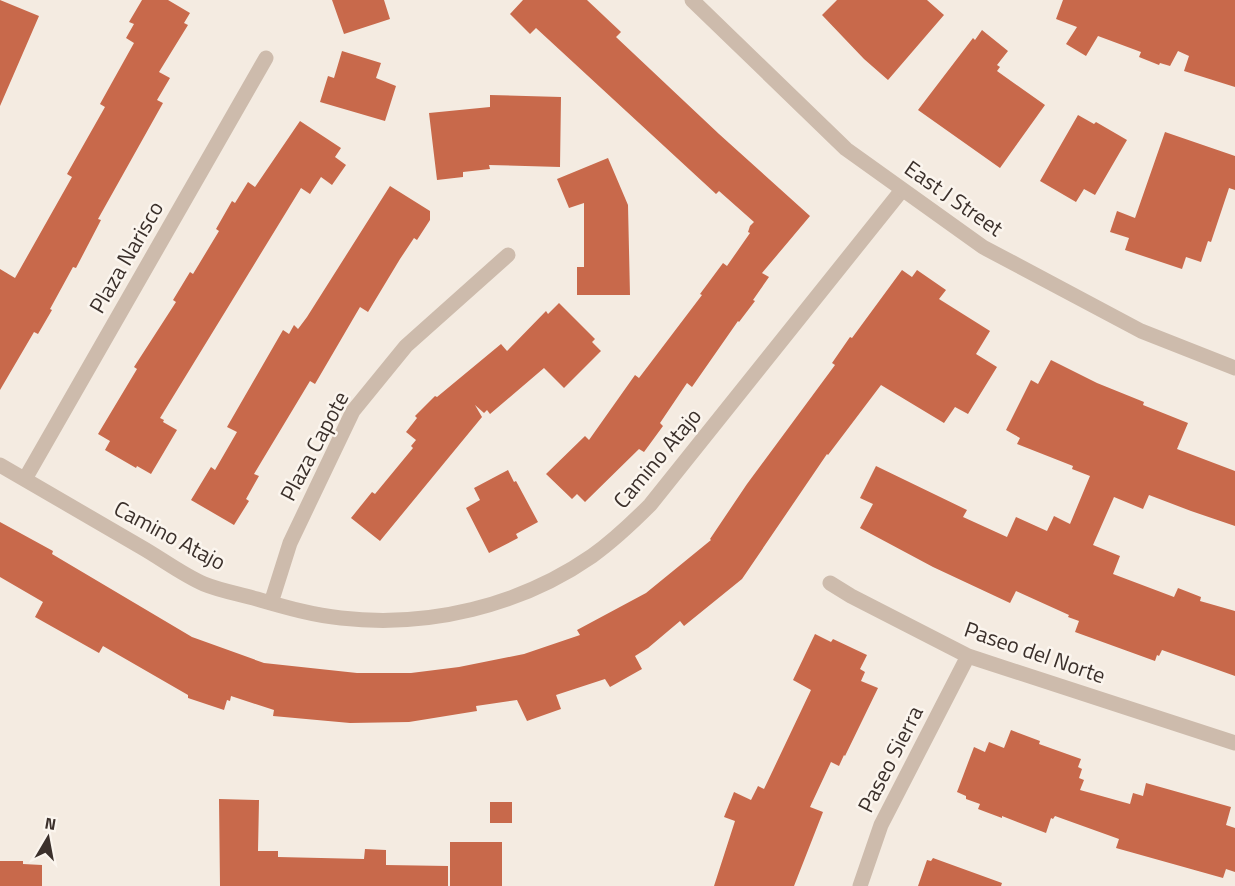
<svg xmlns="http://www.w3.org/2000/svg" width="1235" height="886" viewBox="0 0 1235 886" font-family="'Titillium Web',sans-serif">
	<rect width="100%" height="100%" fill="#f4ebe1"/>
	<path fill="#c8694b" d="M 0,0 L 39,16 L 0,106 Z
		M 142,0 L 168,0 L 190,13 L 184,23 L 188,25 L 159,72 L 170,78 L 157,100 L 163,103 L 98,219 L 101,220 L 76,268 L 73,267 L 50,309 L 52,310 L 38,334 L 34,332 L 0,390 L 0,269 L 15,278 L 72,177 L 67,174 L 105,107 L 100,104 L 134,43 L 126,38 L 134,24 L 129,22 Z
		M 332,0 L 384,0 L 390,19 L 344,34 Z
		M 523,0 L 587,0 L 621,32 L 616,37 L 719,134 L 810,216 L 762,273 L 769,277 L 753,300 L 755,301 L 739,322 L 738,321 L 692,387 L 687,383 L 660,423 L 663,426 L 644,452 L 639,449 L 585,502 L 577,494 L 572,499 L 546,474 L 585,436 L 589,440 L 635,375 L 639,378 L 702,295 L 700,294 L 723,263 L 727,266 L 750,233 L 748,232 L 750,226 L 754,222 L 719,191 L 716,194 L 536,28 L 530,34 L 510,14 Z
		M 837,0 L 927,0 L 944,15 L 888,80 L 864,59 L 822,15 Z
		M 1063,0 L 1235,0 L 1235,87 L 1184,71 L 1189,56 L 1178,51 L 1170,66 L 1160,63 L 1159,65 L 1139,57 L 1141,52 L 1098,36 L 1086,56 L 1066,44 L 1077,27 L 1056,19 Z
		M 982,30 L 1008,51 L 997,65 L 1000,67 L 997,71 L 1045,105 L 1000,168 L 918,110 L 973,38 L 975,40 Z
		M 342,51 L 381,63 L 376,78 L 396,86 L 385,121 L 320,102 L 328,76 L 334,78 Z
		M 490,95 L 561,97 L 560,167 L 489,165 L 490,169 L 463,172 L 463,177 L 437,180 L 429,113 L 490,107 Z
		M 1078,115 L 1094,124 L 1096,122 L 1127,140 L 1095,195 L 1084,189 L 1076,202 L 1040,181 Z
		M 300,121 L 341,148 L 335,157 L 346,165 L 332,185 L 321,177 L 310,194 L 301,188 L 160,418 L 164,420 L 163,422 L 177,430 L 151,474 L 137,466 L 136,468 L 105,450 L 110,441 L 98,434 L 137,369 L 134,367 L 176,302 L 173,300 L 190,272 L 193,274 L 219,231 L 216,229 L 232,201 L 235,203 L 248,182 L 255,187 Z
		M 1165,132 L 1235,156 L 1235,190 L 1229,188 L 1211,242 L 1208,241 L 1201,262 L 1186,257 L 1182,269 L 1125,250 L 1129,238 L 1110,232 L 1117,211 L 1135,218 Z
		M 608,158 L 628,205 L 630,295 L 577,295 L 577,267 L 584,267 L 584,203 L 569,208 L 557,179 Z
		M 390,186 L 430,211 L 430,220 L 417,240 L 414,238 L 400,259 L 368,312 L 360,307 L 315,384 L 310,381 L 254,474 L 259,476 L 246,499 L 249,501 L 234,525 L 191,500 L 211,467 L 215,470 L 237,432 L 227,427 L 283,330 L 289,334 L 294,325 L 298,329 L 307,317 Z
		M 902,270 L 912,277 L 917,270 L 946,290 L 939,299 L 990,331 L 976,354 L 997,367 L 968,414 L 955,407 L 944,423 L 881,385 L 828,455 L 827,454 L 742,579 L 684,626 L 680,621 L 648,648 L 635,656 L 642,669 L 610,687 L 605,679 L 556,695 L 561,709 L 527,721 L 517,700 L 476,706 L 477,711 L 409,722 L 350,723 L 273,716 L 274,710 L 231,696 L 230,701 L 227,700 L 224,710 L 188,698 L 188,695 L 103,646 L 99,653 L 35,617 L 43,602 L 0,577 L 0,522 L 53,551 L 52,554 L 192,637 L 264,663 L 357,673 L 411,673 L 459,667 L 524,654 L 580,635 L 577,630 L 646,593 L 711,540 L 710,539 L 747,484 L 835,365 L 832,363 L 850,337 L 852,338 Z
		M 559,303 L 595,339 L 592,342 L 601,351 L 564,388 L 544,368 L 490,414 L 487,410 L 484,413 L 475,405 L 482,417 L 380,541 L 351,518 L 372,492 L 375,494 L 413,448 L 411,446 L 416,440 L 406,432 L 417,418 L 415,416 L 435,396 L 437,397 L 501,344 L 507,351 L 546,311 L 548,314 Z
		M 1051,360 L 1097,383 L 1144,402 L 1143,405 L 1188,423 L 1177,449 L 1235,471 L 1235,526 L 1191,511 L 1149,495 L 1143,509 L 1114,497 L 1093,545 L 1120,556 L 1113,574 L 1174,597 L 1178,588 L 1201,597 L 1200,601 L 1235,611 L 1235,676 L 1162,650 L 1159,656 L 1157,655 L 1155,661 L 1075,632 L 1079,621 L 1068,617 L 1069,615 L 1016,591 L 1010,603 L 933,567 L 860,528 L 873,504 L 860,498 L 876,466 L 967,510 L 963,517 L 1007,537 L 1016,517 L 1047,531 L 1054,516 L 1070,524 L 1090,476 L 1072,469 L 1073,466 L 1017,444 L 1020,438 L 1006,430 L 1031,380 L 1038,384 Z
		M 508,470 L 514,482 L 516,481 L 538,522 L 516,534 L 518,538 L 489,553 L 466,508 L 480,500 L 474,488 Z
		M 815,634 L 831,642 L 833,639 L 867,655 L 860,669 L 865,672 L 861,681 L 878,688 L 845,756 L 844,755 L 839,766 L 831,762 L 810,807 L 823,812 L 794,886 L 714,886 L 735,821 L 724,817 L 734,792 L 751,800 L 758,786 L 764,789 L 811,690 L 793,680 Z
		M 1011,730 L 1040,741 L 1039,744 L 1081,759 L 1078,767 L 1082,769 L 1079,778 L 1084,780 L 1080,790 L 1130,804 L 1133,793 L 1143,796 L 1146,783 L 1231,807 L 1226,825 L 1235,828 L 1235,872 L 1226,869 L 1223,878 L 1116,848 L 1119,839 L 1055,816 L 1053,819 L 1051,818 L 1046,833 L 1002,816 L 1002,818 L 978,809 L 980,804 L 966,799 L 966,796 L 957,792 L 974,747 L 985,752 L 989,742 L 1004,748 Z
		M 219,799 L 259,800 L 258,851 L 278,851 L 278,857 L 364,859 L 365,849 L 386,850 L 386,865 L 448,866 L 448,886 L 220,886 Z
		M 490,802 L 512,802 L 512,823 L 490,823 Z
		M 450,842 L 502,842 L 502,886 L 450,886 Z
		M 933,858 L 1002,883 L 1001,886 L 918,886 L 927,860 L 931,861 Z
		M 0,861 L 23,861 L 23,864 L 42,865 L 42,886 L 0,886 Z"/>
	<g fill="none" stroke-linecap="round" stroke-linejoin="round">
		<path stroke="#cdbbac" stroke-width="15" d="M 0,465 C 47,492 94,520 141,547 C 162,559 183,575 204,584 C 221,591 240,594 257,599 C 285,607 312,615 341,618 C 428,628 520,606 592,556 C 613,541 632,523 650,505 L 902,190
			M 25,479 L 266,58
			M 830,583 L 851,596 L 968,656 L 1235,743
			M 271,603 L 290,543 L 353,411 L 406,346 L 508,255
			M 860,886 L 881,825 L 968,656"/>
		<path stroke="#cdbbac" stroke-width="15" d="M 692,0 L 846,149 L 983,247 L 1141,331 L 1235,368"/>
	</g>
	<g text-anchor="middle" stroke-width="5" stroke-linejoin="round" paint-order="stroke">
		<g font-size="22" fill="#3b302b" stroke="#fbf5ee">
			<text transform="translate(954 198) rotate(35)" y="8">East J Street</text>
			<text transform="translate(126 257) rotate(-60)" y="8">Plaza Narisco</text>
			<text transform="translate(314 446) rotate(-62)" y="8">Plaza Capote</text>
			<text transform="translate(657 458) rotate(-50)" y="8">Camino Atajo</text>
			<text transform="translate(170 535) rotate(28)" y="8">Camino Atajo</text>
			<text transform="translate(1035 652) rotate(19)" y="8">Paseo del Norte</text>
			<text transform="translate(890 759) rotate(-63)" y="8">Paseo Sierra</text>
		</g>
	</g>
	<g transform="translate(48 838) rotate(10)" stroke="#fbf5ee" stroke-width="4.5" paint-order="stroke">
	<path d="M0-4.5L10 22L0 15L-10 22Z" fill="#3b302b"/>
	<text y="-9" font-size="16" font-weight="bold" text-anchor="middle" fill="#3b302b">N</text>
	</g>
</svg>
